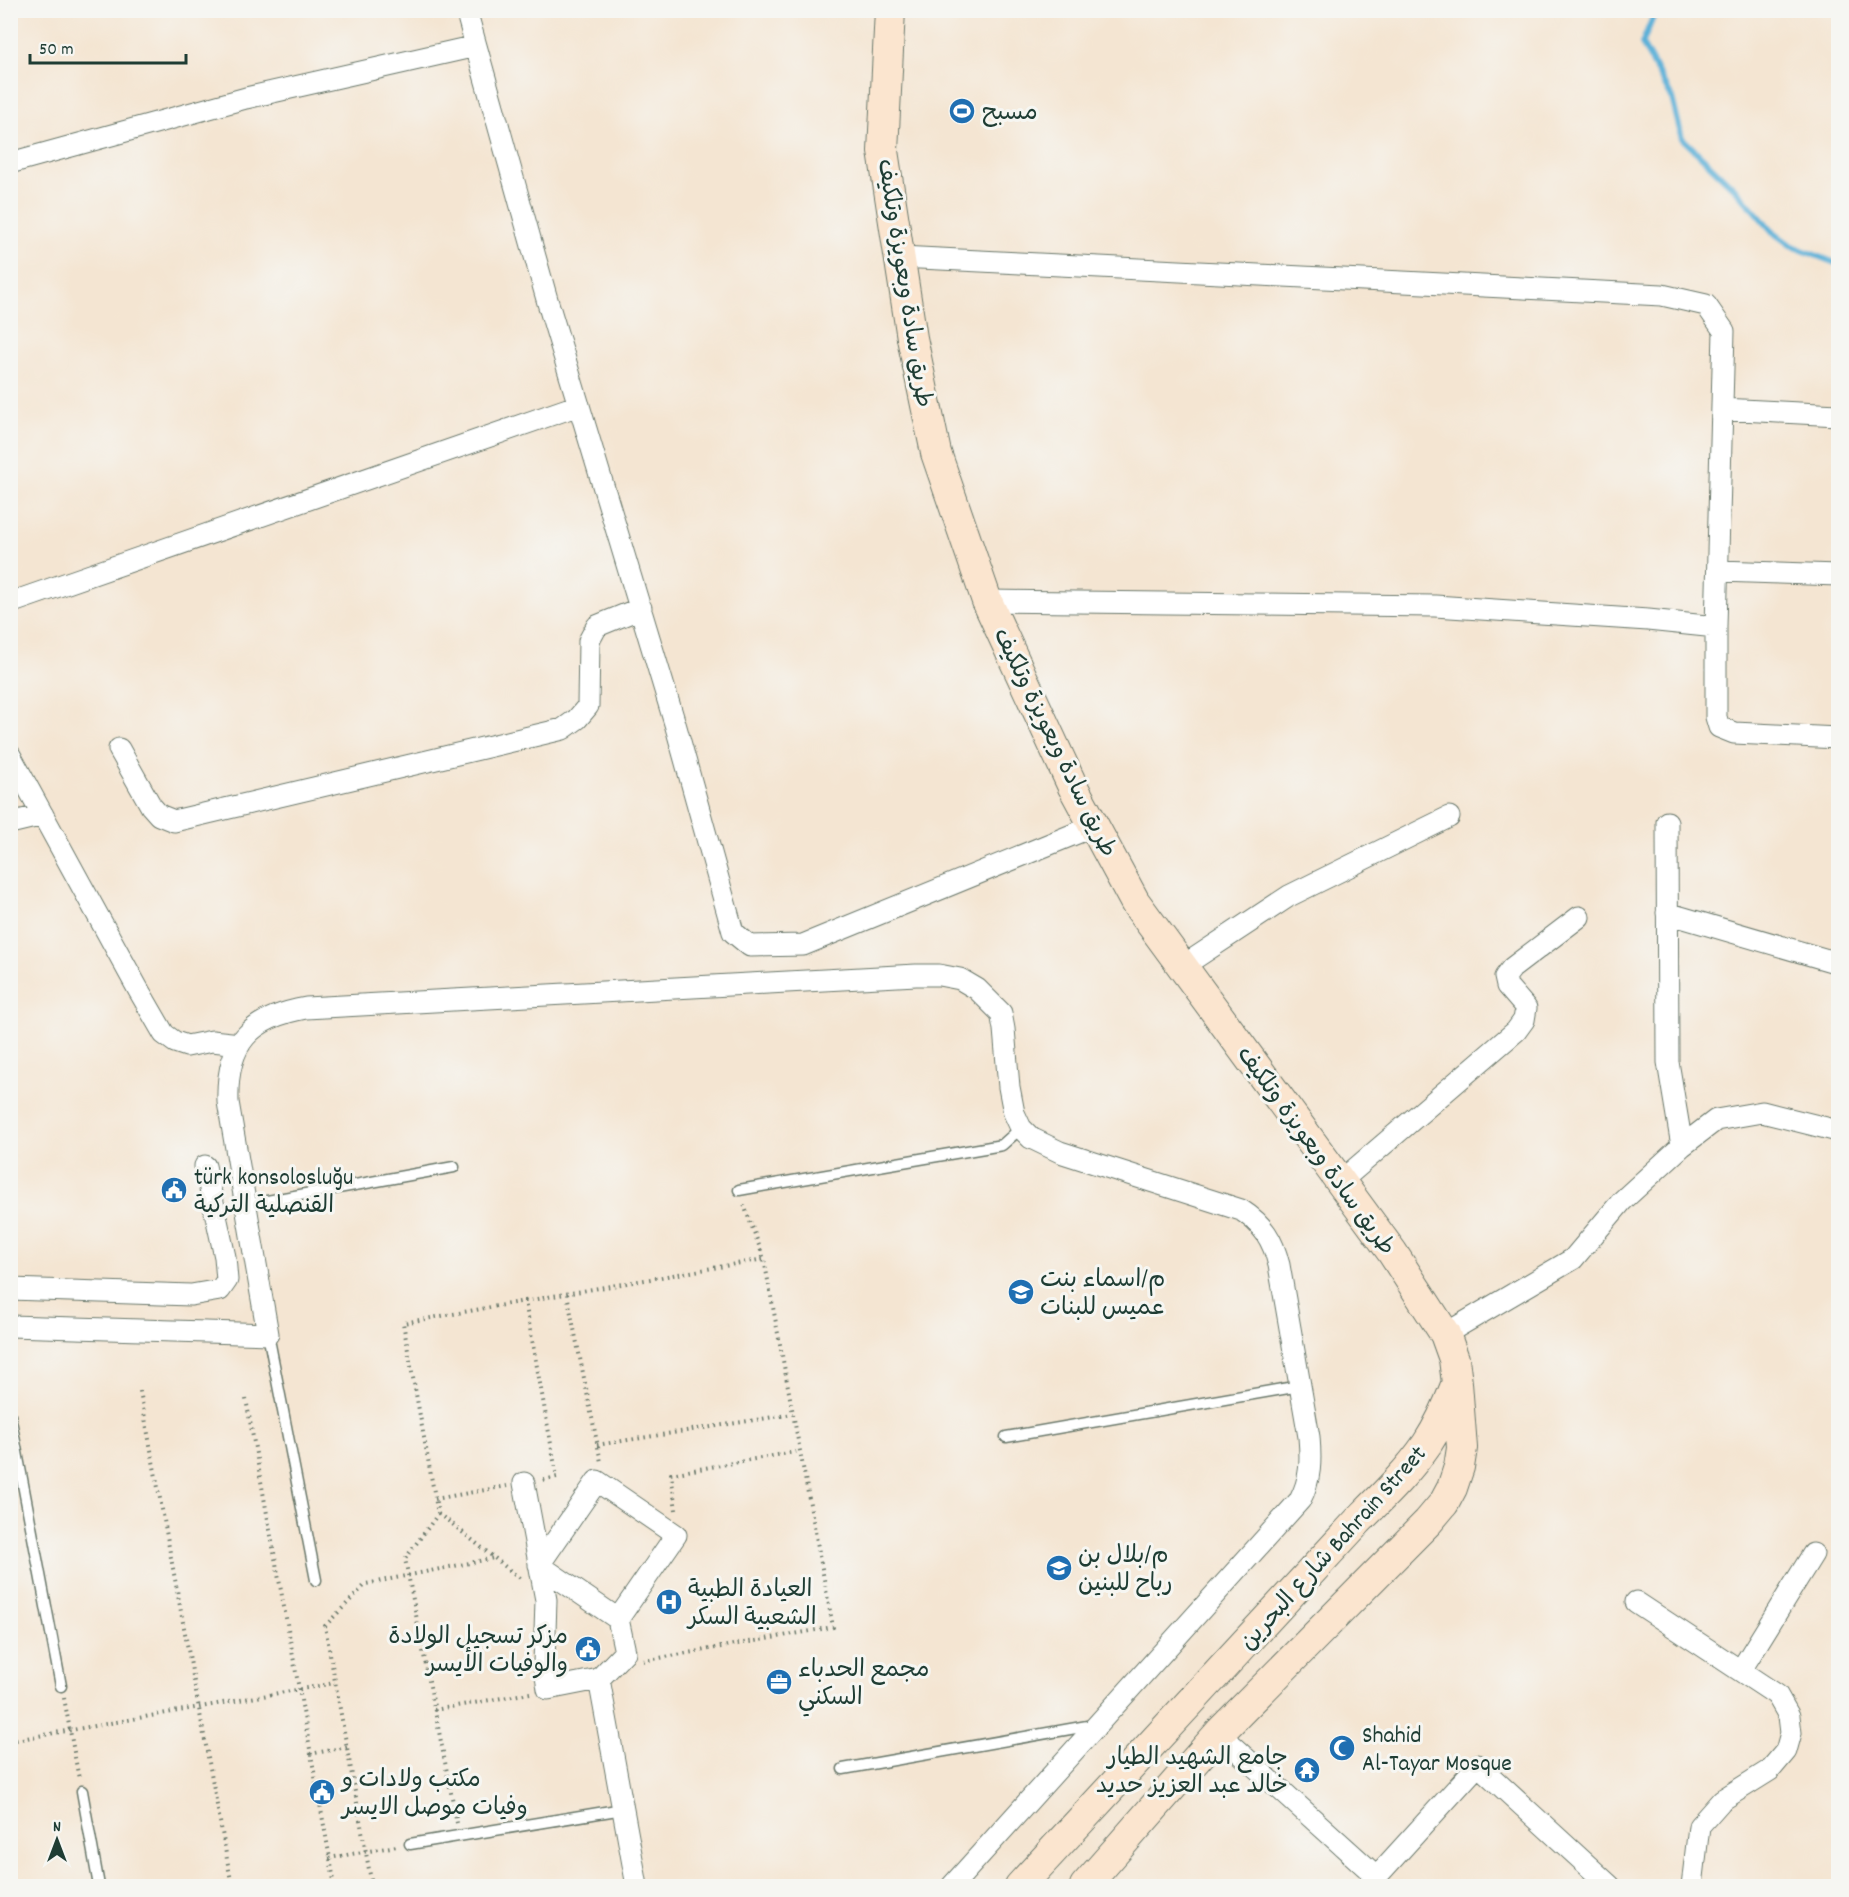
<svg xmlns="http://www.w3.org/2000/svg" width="1849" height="1897" viewBox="0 0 1849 1897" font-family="Dekko,'Playpen Sans Arabic',sans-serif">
	<rect width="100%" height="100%" fill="#f6f6f2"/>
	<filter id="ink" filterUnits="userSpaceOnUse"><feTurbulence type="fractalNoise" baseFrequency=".0167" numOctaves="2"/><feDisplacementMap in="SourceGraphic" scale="12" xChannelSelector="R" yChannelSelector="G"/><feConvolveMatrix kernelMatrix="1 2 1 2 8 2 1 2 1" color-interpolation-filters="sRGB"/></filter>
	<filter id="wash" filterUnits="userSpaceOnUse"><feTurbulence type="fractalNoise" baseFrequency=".008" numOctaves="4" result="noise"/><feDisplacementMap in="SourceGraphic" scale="24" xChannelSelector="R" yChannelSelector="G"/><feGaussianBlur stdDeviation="1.35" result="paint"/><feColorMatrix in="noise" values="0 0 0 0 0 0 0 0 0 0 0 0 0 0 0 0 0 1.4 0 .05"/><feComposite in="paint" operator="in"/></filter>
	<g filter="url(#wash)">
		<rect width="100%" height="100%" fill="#f4e5d2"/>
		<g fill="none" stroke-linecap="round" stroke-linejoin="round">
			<path stroke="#5bb1d8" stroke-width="6" d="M 1656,10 L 1642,44 L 1672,98 L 1682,138 L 1737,191 L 1774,233 L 1792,246 L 1838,264"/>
		</g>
	</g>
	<g filter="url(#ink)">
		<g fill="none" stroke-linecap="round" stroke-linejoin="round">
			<defs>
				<path id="lane" d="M 739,1190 L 1002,1145 L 1021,1128
					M 245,1205 L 454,1167
					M 268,1334 L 316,1580
					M 10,1415 L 61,1686
					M 1006,1437 L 1300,1386
					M 843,1769 L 1093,1725
					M 82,1791 L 99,1886
					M 410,1844 L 623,1809"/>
				<path id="street" d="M 466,10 L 548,303 L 676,727 L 733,932 L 750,946 L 803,945 L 1094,826
					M 10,163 L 246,98 L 476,46
					M 900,257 L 1662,295 L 1706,305 L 1724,331 L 1716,627 L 1648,620 L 1435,606 L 987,601
					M 1722,409 L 1838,415
					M 1719,571 L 1838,575
					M 10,603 L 579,405
					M 1716,627 L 1716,717 L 1719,727 L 1734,733 L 1838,738
					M 119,749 L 151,806 L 159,815 L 174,821 L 563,729 L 577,719 L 588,706 L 589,641 L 597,626 L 641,608
					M 10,755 L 138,989 L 164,1034 L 175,1042 L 187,1046 L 212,1041 L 240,1044
					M 1667,822 L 1668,1062 L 1682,1146
					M 10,823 L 43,815
					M 1667,913 L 1838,963
					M 1183,966 L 1289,896 L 1449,817
					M 1341,1181 L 1516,1031 L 1524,1020 L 1526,1008 L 1507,986 L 1505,977 L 1512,968 L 1579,917
					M 10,1289 L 191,1295 L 220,1290 L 227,1280 L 225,1257 L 205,1166
					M 10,1326 L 268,1334 L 228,1102 C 226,1043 250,1018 306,1008 L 916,975 L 939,975 L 960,979 L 977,989 L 1001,1013 L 1004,1029 L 1009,1087 L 1014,1113 L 1021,1128 L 1031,1138 L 1060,1152 L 1241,1210 C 1263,1224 1273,1240 1279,1265 L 1309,1437 C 1311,1460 1311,1479 1300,1500 L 952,1886
					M 1445,1334 L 1573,1259 L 1622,1201 L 1682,1146 L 1716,1120 L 1762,1112 L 1838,1131
					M 524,1483 L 546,1600 L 544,1664 L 548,1689 L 599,1679 L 625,1652 L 618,1619 L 539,1565 L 597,1481 L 676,1535 L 618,1619
					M 1636,1602 L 1777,1695 L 1789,1716 L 1791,1733 L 1786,1751 L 1770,1770 L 1722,1800 L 1699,1826 L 1692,1886
					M 1741,1670 L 1813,1554
					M 599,1679 L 637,1886
					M 1221,1731 L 1230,1744 L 1377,1877
					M 1368,1886 L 1478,1765 L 1610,1886"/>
				<path id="secondary" d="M 890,10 L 883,151 L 912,338 L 936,453 L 987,601 L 1073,787 L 1135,902 L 1392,1252 L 1445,1334 L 1454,1359 L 1457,1383 L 1462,1448 L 1459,1467 L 1452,1488 L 1444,1503 L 1428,1522 L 1221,1731 L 1085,1886
					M 1020,1886 L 1358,1521 C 1382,1497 1407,1473 1427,1444 C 1439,1426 1448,1406 1456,1385"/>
			</defs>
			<use href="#lane" stroke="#6a786b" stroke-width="13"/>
			<use href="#street" stroke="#6a786b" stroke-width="23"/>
			<use href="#secondary" stroke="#6a786b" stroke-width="32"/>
			<path stroke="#6a786b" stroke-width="4" stroke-dasharray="1.5 4.5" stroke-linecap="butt" d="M 567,1294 L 601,1462
				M 525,1301 L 764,1259
				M 140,1391 L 232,1886
				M 246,1399 L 335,1886
				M 597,1445 L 793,1414
				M 435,1499 L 507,1486
				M 676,1510 L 671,1474 L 800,1451
				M 438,1514 L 451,1523 L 522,1580
				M 643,1661 L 833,1627 L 764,1259 L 744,1205
				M 64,1698 L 79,1779
				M 434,1710 L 530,1693
				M 10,1741 L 335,1683
				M 310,1754 L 347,1747
				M 457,1823 L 405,1559 L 438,1514 L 403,1323 L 525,1301 L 557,1477 L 543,1480
				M 329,1858 L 397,1846
				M 372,1886 L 325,1626 L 366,1584 L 494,1558"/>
			<use href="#lane" stroke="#fff" stroke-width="10"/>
			<use href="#street" stroke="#fff" stroke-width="21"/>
			<use href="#secondary" stroke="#fbe5cf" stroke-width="30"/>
		</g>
	</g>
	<defs>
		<symbol id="stadium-disc" viewBox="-11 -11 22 22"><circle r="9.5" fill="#1f6fb2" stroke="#f6f6f2"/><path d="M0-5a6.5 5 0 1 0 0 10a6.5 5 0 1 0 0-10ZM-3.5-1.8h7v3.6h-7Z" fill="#fff"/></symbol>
		<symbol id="civic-disc" viewBox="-11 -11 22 22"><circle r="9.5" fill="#1f6fb2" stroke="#f6f6f2"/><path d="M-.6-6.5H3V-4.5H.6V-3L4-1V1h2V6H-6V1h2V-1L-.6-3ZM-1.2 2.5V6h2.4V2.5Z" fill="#fff"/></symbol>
		<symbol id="school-disc" viewBox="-11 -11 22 22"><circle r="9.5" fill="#1f6fb2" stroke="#f6f6f2"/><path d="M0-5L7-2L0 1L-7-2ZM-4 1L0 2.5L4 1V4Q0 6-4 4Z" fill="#fff"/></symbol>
		<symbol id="hospital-disc" viewBox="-11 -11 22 22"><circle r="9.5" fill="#1f6fb2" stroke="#f6f6f2"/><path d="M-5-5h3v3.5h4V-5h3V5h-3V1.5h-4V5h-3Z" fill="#fff"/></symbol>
		<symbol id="office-disc" viewBox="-11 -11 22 22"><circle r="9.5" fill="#1f6fb2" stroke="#f6f6f2"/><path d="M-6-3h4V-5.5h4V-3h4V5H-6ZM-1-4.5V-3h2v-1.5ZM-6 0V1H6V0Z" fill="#fff"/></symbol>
		<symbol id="mosque-disc" viewBox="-11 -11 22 22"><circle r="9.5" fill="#1f6fb2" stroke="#f6f6f2"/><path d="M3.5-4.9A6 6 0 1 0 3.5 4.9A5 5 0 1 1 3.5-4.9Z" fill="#fff"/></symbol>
		<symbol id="temple-disc" viewBox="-11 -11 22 22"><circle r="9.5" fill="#1f6fb2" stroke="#f6f6f2"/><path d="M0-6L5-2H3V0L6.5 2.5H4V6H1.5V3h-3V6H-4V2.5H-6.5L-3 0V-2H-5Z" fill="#fff"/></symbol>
	</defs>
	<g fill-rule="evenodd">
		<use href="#stadium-disc" x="947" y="96" width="30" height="30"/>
		<use href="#civic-disc" x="159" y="1175" width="30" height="30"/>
		<use href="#school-disc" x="1006" y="1277" width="30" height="30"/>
		<use href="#school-disc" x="1044" y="1553" width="30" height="30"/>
		<use href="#hospital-disc" x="654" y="1587" width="30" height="30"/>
		<use href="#civic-disc" x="573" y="1634" width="30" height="30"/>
		<use href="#office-disc" x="764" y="1667" width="30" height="30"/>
		<use href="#mosque-disc" x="1327" y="1733" width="30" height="30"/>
		<use href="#temple-disc" x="1292" y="1755" width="30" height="30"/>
		<use href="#civic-disc" x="307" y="1777" width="30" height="30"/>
	</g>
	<g text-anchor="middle" stroke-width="6" stroke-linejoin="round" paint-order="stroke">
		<g font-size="24" fill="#1f3d34" stroke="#f6f6f2" text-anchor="start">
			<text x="982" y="119">مسبح</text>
			<text x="194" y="1184">türk konsolosluğu<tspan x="194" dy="28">القنصلية التركية</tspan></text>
			<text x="1040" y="1286">م/اسماء بنت<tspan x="1040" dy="28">عميس للبنات</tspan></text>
			<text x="1078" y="1562">م/بلال بن<tspan x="1078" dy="28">رباح للبنين</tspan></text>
			<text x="688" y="1596">العيادة الطبية<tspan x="688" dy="28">الشعبية السكر</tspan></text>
			<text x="568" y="1643" text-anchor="end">مزكر تسجيل الولادة<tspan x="568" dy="28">والوفيات الأيسر</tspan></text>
			<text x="798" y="1676">مجمع الحدباء<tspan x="798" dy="28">السكني</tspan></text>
			<text x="1362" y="1742">Shahid<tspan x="1362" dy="28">Al-Tayar Mosque</tspan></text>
			<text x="1288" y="1764" text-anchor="end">جامع الشهيد الطيار<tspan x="1288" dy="28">خالد عبد العزيز حديد</tspan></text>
			<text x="342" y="1786">مكتب ولادات و<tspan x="342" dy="28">وفيات موصل الايسر</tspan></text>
		</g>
		<g font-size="24" fill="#1f3d34" stroke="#f6f6f2">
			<text transform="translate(906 283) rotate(81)" y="8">طريق سادة وبعويزة وتلكيف</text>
			<text transform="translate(1056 742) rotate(64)" y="8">طريق سادة وبعويزة وتلكيف</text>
			<text transform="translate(1317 1150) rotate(54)" y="8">طريق سادة وبعويزة وتلكيف</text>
			<text transform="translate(1332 1547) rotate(-48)" y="8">شارع البحرين Bahrain Street</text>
		</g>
	</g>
	<rect width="1849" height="1897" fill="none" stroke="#f6f6f2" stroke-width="36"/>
	<g transform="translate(57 1840)" stroke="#f6f6f2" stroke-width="4.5" paint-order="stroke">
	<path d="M0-4.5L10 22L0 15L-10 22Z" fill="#1f3d34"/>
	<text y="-9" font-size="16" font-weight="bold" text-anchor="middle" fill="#1f3d34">N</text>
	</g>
	<path d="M30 54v9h156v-9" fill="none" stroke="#1f3d34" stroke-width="3"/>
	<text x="39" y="54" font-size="18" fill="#1f3d34" stroke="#f6f6f2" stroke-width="4.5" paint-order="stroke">50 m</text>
</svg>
